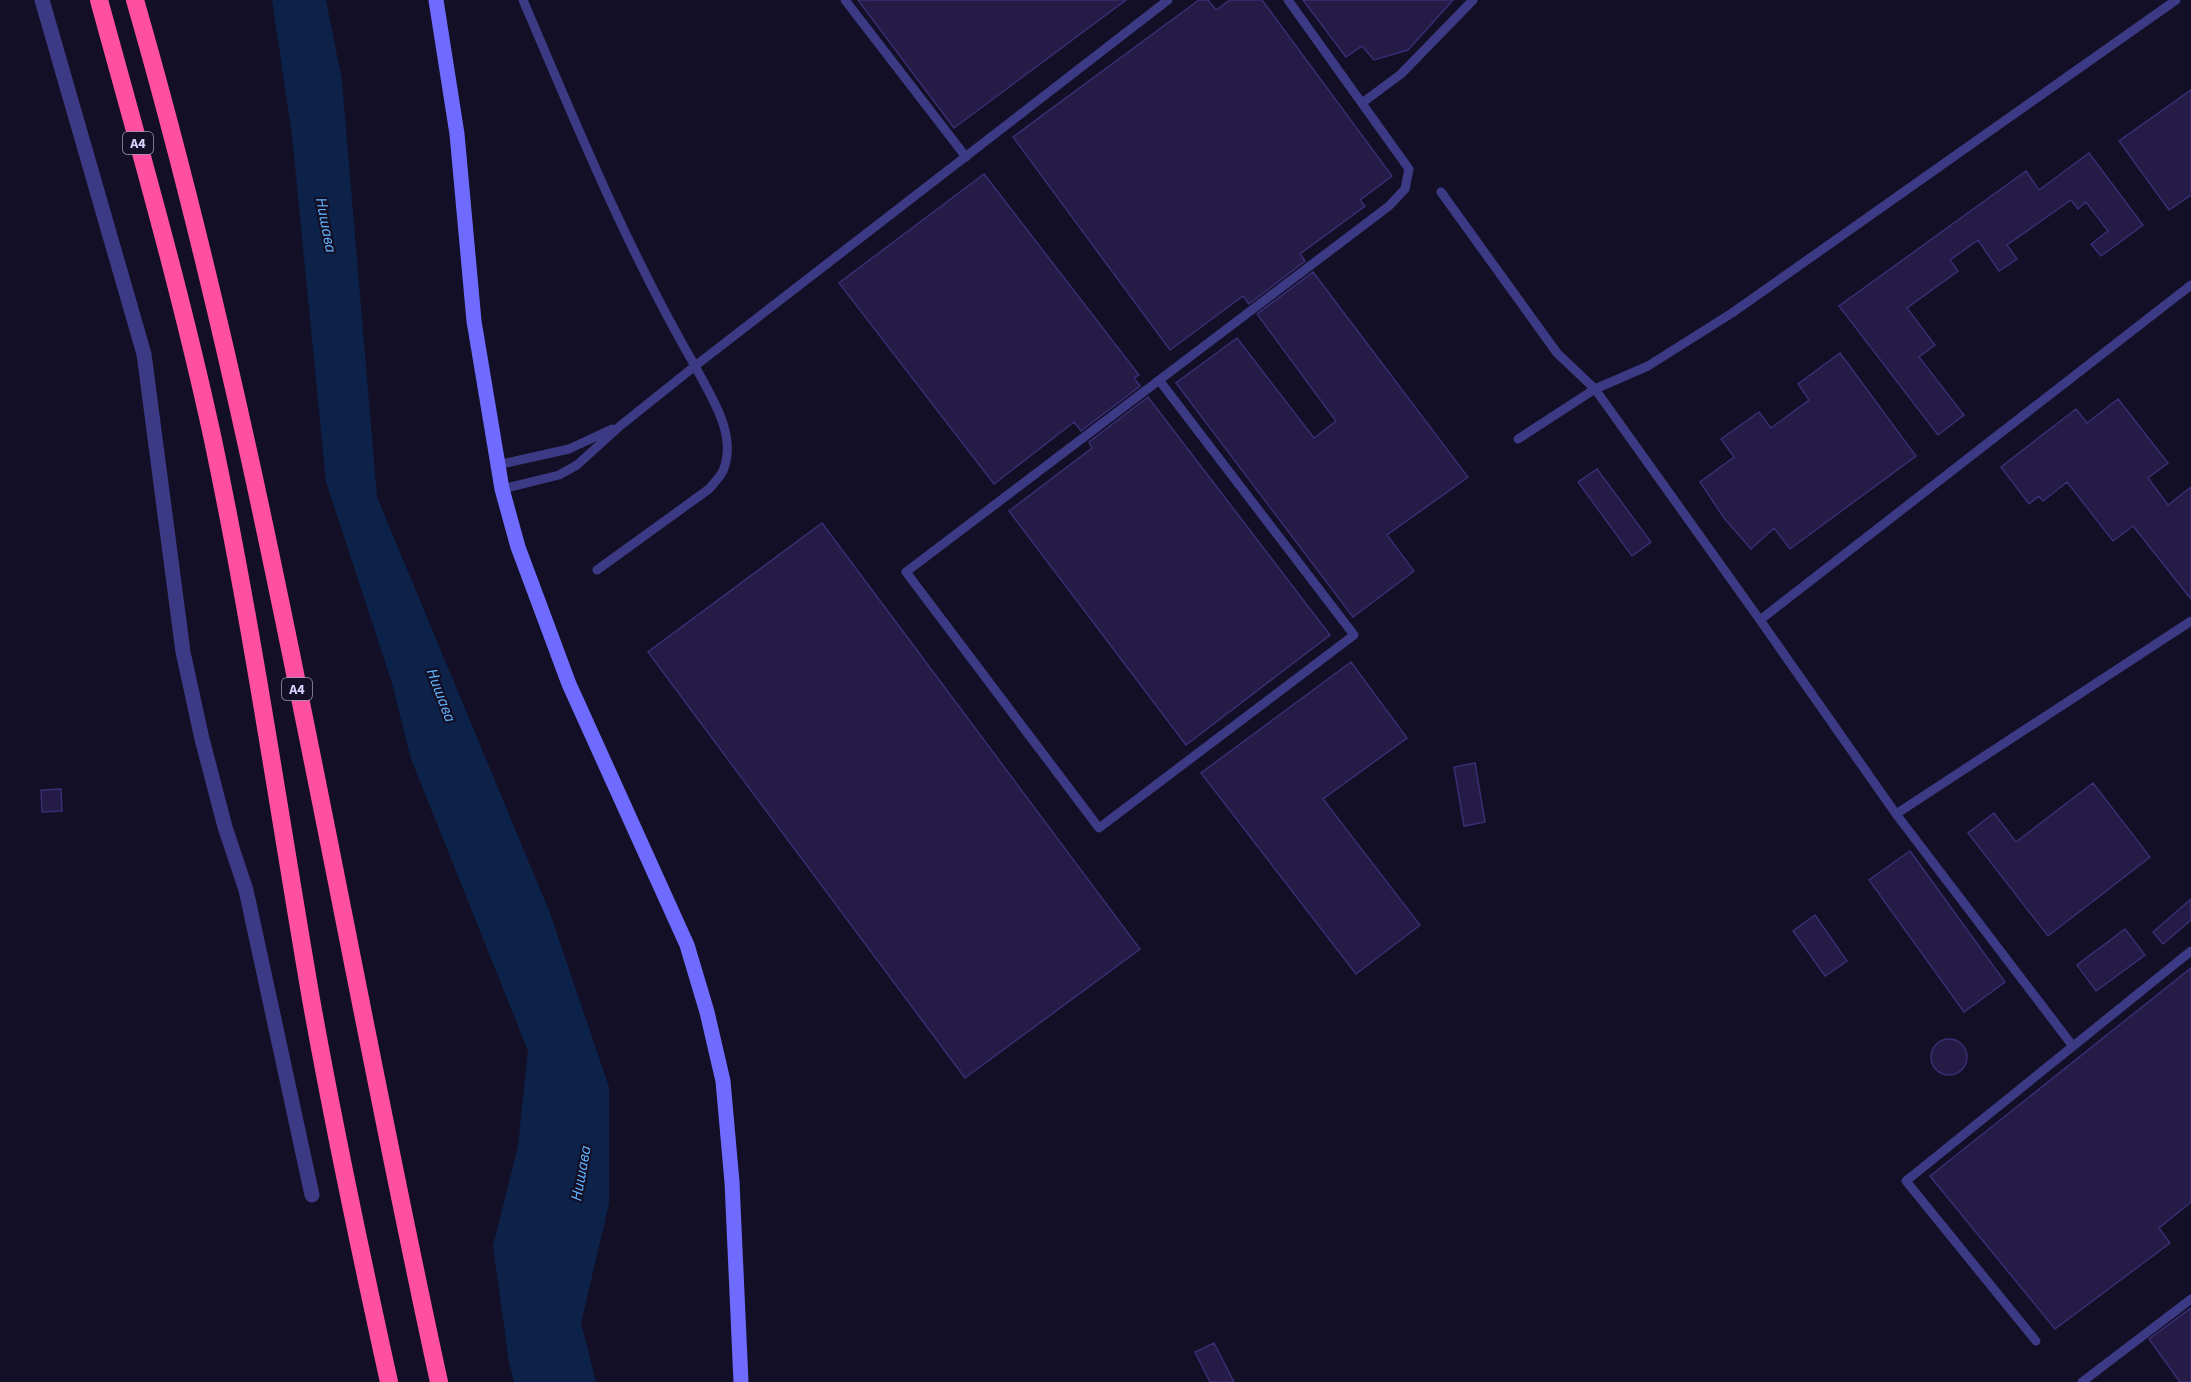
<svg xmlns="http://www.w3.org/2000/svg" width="2191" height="1382" viewBox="0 0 2191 1382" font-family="'Source Sans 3',sans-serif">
	<rect width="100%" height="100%" fill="#130f26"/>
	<path fill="#0c2248" d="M 272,0 L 326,0 L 342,81 L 377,497 L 550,913 L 609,1087 L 609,1204 L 581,1323 L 596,1382 L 514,1382 L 509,1362 L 493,1246 L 518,1146 L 528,1051 L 411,759 L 392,683 L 326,482 L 292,135 Z"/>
	<path fill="#241b47" stroke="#3b2d73" stroke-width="1.5" d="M 858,0 L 1126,0 L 954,128 Z
		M 1199,0 L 1208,0 L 1216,10 L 1230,0 L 1262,0 L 1392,176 L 1360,200 L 1365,206 L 1300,254 L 1305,261 L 1249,304 L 1243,296 L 1170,350 L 1013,137 Z
		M 1303,0 L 1453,0 L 1408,50 L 1374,60 L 1362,46 L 1346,57 Z
		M 2191,90 L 2191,195 L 2169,210 L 2119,141 Z
		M 2089,153 L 2143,225 L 2101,256 L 2091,244 L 2108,231 L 2086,202 L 2078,209 L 2071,200 L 2007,245 L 2017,259 L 1999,271 L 1978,240 L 1950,260 L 1958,271 L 1907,308 L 1935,345 L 1919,357 L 1964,415 L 1938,435 L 1839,306 L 2026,171 L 2039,190 Z
		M 984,174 L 1139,375 L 1134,378 L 1140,386 L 1081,431 L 1074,422 L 994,484 L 839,283 Z
		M 1313,272 L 1468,477 L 1387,535 L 1414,571 L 1353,617 L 1176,383 L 1237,338 L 1314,438 L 1336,421 L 1257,314 Z
		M 1840,353 L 1916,456 L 1790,549 L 1774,528 L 1751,549 L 1724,518 L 1700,482 L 1734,457 L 1721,439 L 1759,412 L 1771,428 L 1809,400 L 1798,384 Z
		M 1148,397 L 1330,635 L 1186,745 L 1009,511 L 1092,448 L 1089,442 Z
		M 2118,399 L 2168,463 L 2148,478 L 2168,505 L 2191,487 L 2191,599 L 2133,526 L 2113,541 L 2067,482 L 2043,501 L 2039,496 L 2029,504 L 2001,467 L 2076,409 L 2087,423 Z
		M 1597,469 L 1651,542 L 1632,556 L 1578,482 Z
		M 822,523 L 1140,949 L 965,1078 L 648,652 Z
		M 1351,662 L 1407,738 L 1323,799 L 1420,925 L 1356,974 L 1201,773 Z
		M 1475,763 L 1485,822 L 1464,826 L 1454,767 Z
		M 2093,783 L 2150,857 L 2048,936 L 1968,833 L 1994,813 L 2016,842 Z
		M 61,789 L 62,811 L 42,812 L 41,790 Z
		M 1910,851 L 2005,982 L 1964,1012 L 1869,880 Z
		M 2191,899 L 2191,920 L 2163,944 L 2153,932 Z
		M 1815,915 L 1847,961 L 1825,976 L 1793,931 Z
		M 2125,929 L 2145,955 L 2096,991 L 2077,965 Z
		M 2191,968 L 2191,1202 L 2159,1228 L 2170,1243 L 2055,1329 L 1930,1176 Z
		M1931 1057a18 18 0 1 1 36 0a18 18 0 1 1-36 0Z
		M 2191,1308 L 2191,1382 L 2180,1382 L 2149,1339 Z
		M 1214,1343 L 1234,1382 L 1210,1382 L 1195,1352 Z"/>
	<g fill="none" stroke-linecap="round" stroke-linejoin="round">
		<path stroke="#3d3a85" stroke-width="9" d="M 845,0 L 966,157
			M 1362,103 L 1401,74 L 1473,0
			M 1441,192 L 1557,353 L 1595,389 L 1760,620 L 2191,285
			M 1159,380 L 1354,635 L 1099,828 L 906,572 L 1389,206 L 1405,189 L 1409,169 L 1288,0
			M 1518,439 L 1595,389 L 1648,366 L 1732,313 L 2176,0
			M 497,465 L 569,449 L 612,429
			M 502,489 L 559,475 L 577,465 L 620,426 L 695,366 C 627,249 576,124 523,0
			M 597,570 L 709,489 C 713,484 720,477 723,471 C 738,435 711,397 695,366 L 1168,0
			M 1760,620 L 1896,814 L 2072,1045
			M 1896,814 L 2191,621
			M 2036,1341 L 1906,1181 L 2191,951
			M 2082,1382 L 2191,1299"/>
		<path stroke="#3d3a85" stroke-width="15" d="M 42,0 L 144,354 L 183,652 L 202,739 L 225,827 L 246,890 L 312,1195"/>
		<path stroke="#6f6bff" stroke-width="15" d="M 436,0 L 457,134 L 474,321 L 502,489 L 518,547 L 569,684 L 687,945 L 707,1012 L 723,1081 L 732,1182 L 741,1382"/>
		<path stroke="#ff4fa3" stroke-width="18" d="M 99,0 C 139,146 181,292 213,440 C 252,625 279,813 311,999 C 334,1128 361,1255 389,1382
			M 135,0 C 266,454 338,921 439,1382"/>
	</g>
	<g text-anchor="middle" stroke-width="4.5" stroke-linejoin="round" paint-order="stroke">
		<g fill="#130f26" stroke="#9e99be" stroke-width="1.5">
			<rect x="123" y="132" width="30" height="22" rx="4.5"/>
			<rect x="282" y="678" width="30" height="22" rx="4.5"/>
		</g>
		<g font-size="14" font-weight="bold" fill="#d9d4ff">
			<text x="138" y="148">A4</text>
			<text x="297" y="694">A4</text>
		</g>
		<g font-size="16" font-style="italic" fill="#62b6ff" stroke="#130f26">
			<text transform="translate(327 225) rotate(79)" y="6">Нишава</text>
			<text transform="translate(442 695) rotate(69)" y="6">Нишава</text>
			<text transform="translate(580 1173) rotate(-80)" y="6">Нишава</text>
		</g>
	</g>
</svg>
